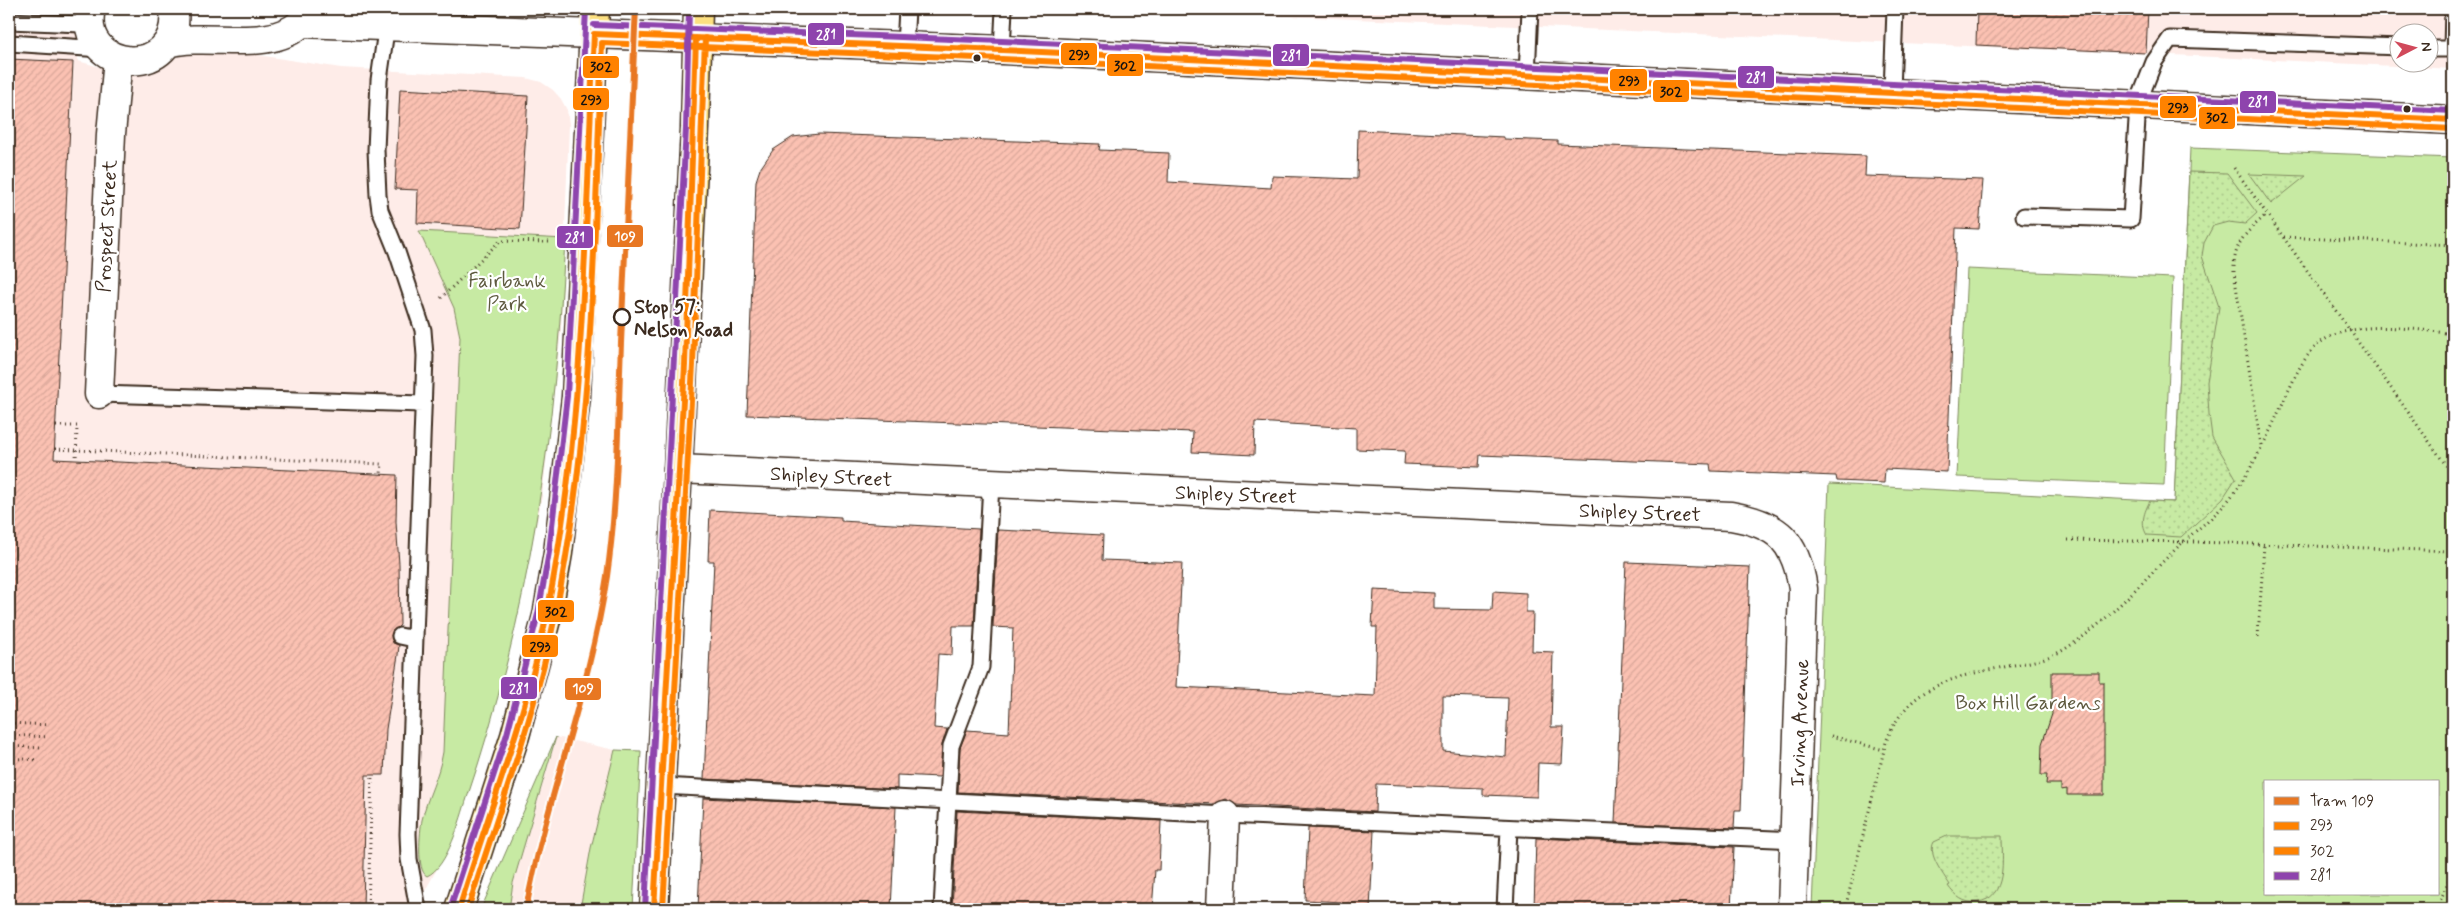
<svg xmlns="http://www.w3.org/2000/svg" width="2462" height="918" viewBox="0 0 2462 918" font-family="Mynerve,sans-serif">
	<defs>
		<pattern id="garden-dots" width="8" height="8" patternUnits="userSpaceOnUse" patternTransform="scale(1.25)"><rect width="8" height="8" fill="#c7eaa3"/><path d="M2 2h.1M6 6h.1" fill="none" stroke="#acc98c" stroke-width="1.8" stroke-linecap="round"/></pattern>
		<pattern id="building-hatch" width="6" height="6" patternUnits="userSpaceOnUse" patternTransform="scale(1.25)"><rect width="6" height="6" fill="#fbc1b2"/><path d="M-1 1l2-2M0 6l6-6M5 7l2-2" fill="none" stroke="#d8a699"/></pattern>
	</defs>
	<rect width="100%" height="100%" fill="#fff"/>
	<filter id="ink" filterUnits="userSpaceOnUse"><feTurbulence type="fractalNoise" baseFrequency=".02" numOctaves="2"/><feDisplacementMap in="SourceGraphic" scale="10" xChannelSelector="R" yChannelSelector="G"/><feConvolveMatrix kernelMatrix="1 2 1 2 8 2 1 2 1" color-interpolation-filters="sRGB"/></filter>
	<g filter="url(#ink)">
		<path fill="#feece8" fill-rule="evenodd" d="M 1131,9 L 2453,9 L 2453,69 L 2194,56 ZM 2400,32 L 2430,32 L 2430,62 L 2400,62 Z
			M 9,23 L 79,26 L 78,61 L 107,69 L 159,61 L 201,51 L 239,52 L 341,68 L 526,78 L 541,82 L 553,90 L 561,99 L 567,110 L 569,124 L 561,330 L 542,497 L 512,640 L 476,771 L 448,849 L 415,909 L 9,909 Z
			M 556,737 L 615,750 L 591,848 L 580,909 L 509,909 L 513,883 Z"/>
		<path fill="#c7eaa3" stroke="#818a60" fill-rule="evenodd" d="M 2190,148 L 2453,158 L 2453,909 L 1812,909 L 1829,484 L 2174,502 ZM 2266,782 L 2438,782 L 2438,894 L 2266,894 Z
			M 419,231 L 565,239 C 556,429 529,617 467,798 C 460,819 448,867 427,876 C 416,871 420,831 422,820 C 427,797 439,777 443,752 L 460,337 L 454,308 Z
			M 1967,269 L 2173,278 L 2164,485 L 1957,477 Z
			M 556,737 L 513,883 L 509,909 L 481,909 Z
			M 615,750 L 641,751 L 633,909 L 580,909 L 591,848 Z"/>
		<path fill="url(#garden-dots)" stroke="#818a60" d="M 2189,172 L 2227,173 L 2257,213 L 2245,224 L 2228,222 L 2213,226 L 2204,243 L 2202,256 L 2219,307 L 2207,382 L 2209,414 L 2212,437 L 2236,478 L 2223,498 L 2181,537 L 2147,535 C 2140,524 2144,512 2150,501 L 2174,502 Z
			M 2249,174 L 2306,176 L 2271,204 Z
			M 2002,836 C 2002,858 2008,899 1977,902 C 1964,904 1955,896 1948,886 L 1950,885 C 1943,874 1927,854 1934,842 L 1947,836 Z"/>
		<path fill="url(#building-hatch)" stroke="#3b2a1e" fill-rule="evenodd" d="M 1977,9 L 2148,9 L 2146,53 L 1976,45 Z
			M 9,59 L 73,62 L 54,459 L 397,475 L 396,522 L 399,564 L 400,625 L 391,635 L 393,643 L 399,645 L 398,655 L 386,729 L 384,775 L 366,775 L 363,909 L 9,909 Z
			M 400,89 L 528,96 L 520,229 L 417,223 L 418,190 L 395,189 Z
			M 1358,130 L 1504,137 L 1504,139 L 1558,141 L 1558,144 L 1866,156 L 1865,176 L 1983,180 L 1979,229 L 1956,228 L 1947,472 L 1885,469 L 1884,483 L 1837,481 L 1836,476 L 1711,471 L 1710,464 L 1480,455 L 1479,467 L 1404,464 L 1405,451 L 1356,449 L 1356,428 L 1255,422 L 1254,455 L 1192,452 L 1193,432 L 747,415 L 756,181 L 760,169 L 773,150 L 793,137 L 819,134 L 1100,144 L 1099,150 L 1169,153 L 1168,182 L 1271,188 L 1272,176 L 1357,179 Z
			M 710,510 L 841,517 L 841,521 L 979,529 L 974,626 L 953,626 L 952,655 L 938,654 L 934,728 L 947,729 L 942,745 L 940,777 L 897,775 L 897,789 L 704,779 L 714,561 L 708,561 Z
			M 998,530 L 1103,535 L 1102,560 L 1182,563 L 1176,687 L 1375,696 L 1377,627 L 1372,627 L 1374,590 L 1434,593 L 1434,609 L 1492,610 L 1493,591 L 1526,593 L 1526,612 L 1533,612 L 1532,651 L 1553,652 L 1551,727 L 1564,727 L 1562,764 L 1538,763 L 1537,797 L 1483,795 L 1483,788 L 1376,784 L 1375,812 L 1236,805 L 1226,799 L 1215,804 L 958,792 L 960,748 L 967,730 L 1009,733 L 1013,628 L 993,627 ZM 1443,696 L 1508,698 L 1506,757 L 1443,751 Z
			M 1626,562 L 1750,567 L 1741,810 L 1735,810 L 1734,828 L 1615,823 Z
			M 2052,672 L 2099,672 L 2099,682 L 2104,682 L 2104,795 L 2067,795 L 2067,789 L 2061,790 L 2061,784 L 2046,784 L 2047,775 L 2041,775 L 2042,744 L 2052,714 Z
			M 703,798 L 896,807 L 891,909 L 698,909 Z
			M 957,811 L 1161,821 L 1159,870 L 1155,870 L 1152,909 L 952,909 Z
			M 1308,828 L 1374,831 L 1370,909 L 1341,908 L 1341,902 L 1305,900 Z
			M 1536,838 L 1734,847 L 1731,909 L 1534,909 Z"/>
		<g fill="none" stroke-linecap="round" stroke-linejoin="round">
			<defs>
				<path id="lane" d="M 389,9 L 379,80 L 376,150 L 378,195 L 380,210 L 397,252 L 423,330 L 425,356 L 408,834 L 409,859 L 418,909
					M 9,21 L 81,24 L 90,22
					M 9,43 L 102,49
					M 905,46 L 907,9
					M 2430,49 L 2452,49 L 2453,9
					M 1002,50 L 1004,9
					M 1527,75 L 1530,9
					M 1892,92 L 1895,9
					M 2024,216 L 2131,219 L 2138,103 L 2154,62 L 2170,39 L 2400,47
					M 99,394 L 422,404
					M 400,636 L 414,639
					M 661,786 L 1225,815 L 1795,840
					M 942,909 L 951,746 L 981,667 L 991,484
					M 1505,909 L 1509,829"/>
				<path id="street" d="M 91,9 C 76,72 182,83 174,9
					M 168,43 C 209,32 269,53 301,23 L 594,34
					M 99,394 L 111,134 L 118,59
					M 678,469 L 1731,516 C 1778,524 1796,541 1803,589 L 1792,909
					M 1221,909 L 1225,815"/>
				<path id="secondary" d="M 594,34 L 1002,50 L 2453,120"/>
				<path id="primary" d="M 459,909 L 515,736 L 547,616 L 558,553 L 576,397 L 595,9
					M 654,909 L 678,469 L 695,128 L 698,9"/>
			</defs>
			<use href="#lane" stroke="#3b2a1e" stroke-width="19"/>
			<use href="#street" stroke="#3b2a1e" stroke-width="31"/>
			<use href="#secondary" stroke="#3b2a1e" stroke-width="31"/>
			<use href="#primary" stroke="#3b2a1e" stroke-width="31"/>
			<path stroke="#3b2a1e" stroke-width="3" stroke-dasharray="1 4" stroke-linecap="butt" d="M 1222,9 L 1222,16
				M 2234,168 L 2453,475
				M 2284,237 L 2453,245
				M 441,298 L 500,241 L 549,242
				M 56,426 L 77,426 L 76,460
				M 2261,445 L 2234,273 C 2233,242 2246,233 2267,214
				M 55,449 L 382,464 L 381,474
				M 2068,540 L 2196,542 L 2453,551
				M 2258,637 L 2264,545
				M 9,723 L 49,725
				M 9,735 L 48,737
				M 1831,736 L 1884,750
				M 9,746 L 40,748
				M 9,758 L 39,760
				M 368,909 L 372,775
				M 1845,909 L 1886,742 C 1908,683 1958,676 2014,665 C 2032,662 2052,658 2068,647 C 2108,622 2147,576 2182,543 C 2201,526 2222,511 2236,490 C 2262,454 2279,409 2299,369 C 2305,359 2311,349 2321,342 C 2353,319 2416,329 2453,334
				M 2437,909 L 2453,869"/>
			<use href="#lane" stroke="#fff" stroke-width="15"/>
			<use href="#street" stroke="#fff" stroke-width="28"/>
			<use href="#secondary" stroke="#fff" stroke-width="28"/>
			<use href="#primary" stroke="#fde080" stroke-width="28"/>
			<defs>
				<path id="bus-1" d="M 459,909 C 489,811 527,714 547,613 C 585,423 585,227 594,34 L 1002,50 L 2453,120
					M 654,909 L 685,365 L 696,38"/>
				<path id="bus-2" d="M 468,909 C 498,812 535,716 555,616 C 594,428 594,234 602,43 L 1002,59 L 2453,129
					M 663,909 L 693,365 L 705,38"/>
				<path id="bus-3" d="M 594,25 L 1002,41 L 2453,111
					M 451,906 L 507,734 L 538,614 L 549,552 L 567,396 L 586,9
					M 645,909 L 686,128 L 689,9"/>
			</defs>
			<use href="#bus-1" stroke="#fff" stroke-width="10"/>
			<use href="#bus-2" stroke="#fff" stroke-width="10"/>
			<use href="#bus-3" stroke="#fff" stroke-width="10"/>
			<use href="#bus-1" stroke="#ff8200" stroke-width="6"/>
			<use href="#bus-2" stroke="#ff8200" stroke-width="6"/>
			<use href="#bus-3" stroke="#8e44ad" stroke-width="6"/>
			<defs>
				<path id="tram-1" d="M 526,909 C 547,796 590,689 607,576 C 618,499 618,420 621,343 C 625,231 630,120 636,9"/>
			</defs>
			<use href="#tram-1" stroke="#fff" stroke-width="10"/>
			<use href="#tram-1" stroke="#e87722" stroke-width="6"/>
		</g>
	</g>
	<g fill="#3b2a1e" stroke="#fff" stroke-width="2">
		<circle cx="977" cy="58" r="4.5"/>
		<circle cx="2407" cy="109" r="4.5"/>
	</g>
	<circle fill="#fff" stroke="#3b2a1e" stroke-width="2.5" cx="622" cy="317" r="8"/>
	<g text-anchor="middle" stroke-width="4.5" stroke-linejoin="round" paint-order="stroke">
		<g font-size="20" fill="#3b2a1e" stroke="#fff">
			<text transform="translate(106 226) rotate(-87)" y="7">Prospect Street</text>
			<text transform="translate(831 476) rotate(3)" y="7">Shipley Street</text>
			<text transform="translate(1236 494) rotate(2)" y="7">Shipley Street</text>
			<text transform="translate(1640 512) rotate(2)" y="7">Shipley Street</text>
			<text transform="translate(1799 723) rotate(-88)" y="7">Irving Avenue</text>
		</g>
		<g font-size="20" fill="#5e5a3f" stroke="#fff">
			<text x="507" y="287">Fairbank<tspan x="507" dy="23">Park</tspan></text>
			<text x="2028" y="709">Box Hill Gardens</text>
		</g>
		<g font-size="20" font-weight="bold" fill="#3b2a1e" stroke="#fff" text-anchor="start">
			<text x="634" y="313">Stop 57:<tspan x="634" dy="23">Nelson Road</tspan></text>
		</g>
	</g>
	<g stroke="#fff" stroke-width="2">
		<rect x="807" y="22" width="38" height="24" rx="5" fill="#8e44ad"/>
		<rect x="1060" y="42" width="38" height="24" rx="5" fill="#ff8200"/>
		<rect x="1272" y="43" width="38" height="24" rx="5" fill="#8e44ad"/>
		<rect x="1106" y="53" width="38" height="24" rx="5" fill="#ff8200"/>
		<rect x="582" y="55" width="38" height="24" rx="5" fill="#ff8200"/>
		<rect x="1737" y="65" width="38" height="24" rx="5" fill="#8e44ad"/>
		<rect x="1609" y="68" width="39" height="24" rx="5" fill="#ff8200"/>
		<rect x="1652" y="79" width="38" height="24" rx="5" fill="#ff8200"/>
		<rect x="572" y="87" width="38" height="24" rx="5" fill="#ff8200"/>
		<rect x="2239" y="90" width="38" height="24" rx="5" fill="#8e44ad"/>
		<rect x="2159" y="95" width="38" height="24" rx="5" fill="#ff8200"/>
		<rect x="2198" y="106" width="38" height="24" rx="5" fill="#ff8200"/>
		<rect x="606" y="224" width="38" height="24" rx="5" fill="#e87722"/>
		<rect x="556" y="225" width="38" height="24" rx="5" fill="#8e44ad"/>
		<rect x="537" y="599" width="38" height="24" rx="5" fill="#ff8200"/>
		<rect x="521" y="634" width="38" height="24" rx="5" fill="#ff8200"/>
		<rect x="500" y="676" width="38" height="24" rx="5" fill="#8e44ad"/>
		<rect x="564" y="677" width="38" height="24" rx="5" fill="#e87722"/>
	</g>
	<g font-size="14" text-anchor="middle" font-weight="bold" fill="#fff">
		<text x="826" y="39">281</text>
		<text x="1291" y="60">281</text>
		<text x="1756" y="82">281</text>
		<text x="2258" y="106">281</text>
		<text x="625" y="241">109</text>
		<text x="575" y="242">281</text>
		<text x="519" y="693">281</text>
		<text x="583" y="693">109</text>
	</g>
	<g font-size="14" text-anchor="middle" font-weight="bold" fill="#111">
		<text x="1079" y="59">293</text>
		<text x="1125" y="70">302</text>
		<text x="601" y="71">302</text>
		<text x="1629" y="85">293</text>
		<text x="1671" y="96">302</text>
		<text x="591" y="104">293</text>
		<text x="2178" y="112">293</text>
		<text x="2217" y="122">302</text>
		<text x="556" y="616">302</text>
		<text x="540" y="651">293</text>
	</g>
	<rect width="2462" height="918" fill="none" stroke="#fff" stroke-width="30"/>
	<rect x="15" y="15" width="2432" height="888" fill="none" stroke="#3b2a1e" stroke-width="2" filter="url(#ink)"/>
	<rect x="2264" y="780" width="175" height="115" fill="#ffffff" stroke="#b1aaa5"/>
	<rect x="2274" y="797" width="25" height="8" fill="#e87722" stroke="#b1aaa5"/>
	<text x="2310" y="806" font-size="15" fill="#3b2a1e">Tram 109</text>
	<rect x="2274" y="822" width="25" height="8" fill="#ff8200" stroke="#b1aaa5"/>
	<text x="2310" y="830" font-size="15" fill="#3b2a1e">293</text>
	<rect x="2274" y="847" width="25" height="8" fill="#ff8200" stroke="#b1aaa5"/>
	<text x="2310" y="856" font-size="15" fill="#3b2a1e">302</text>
	<rect x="2274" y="872" width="25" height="8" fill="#8e44ad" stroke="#b1aaa5"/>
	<text x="2310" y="880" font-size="15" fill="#3b2a1e">281</text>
	<g transform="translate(2414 48) rotate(84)"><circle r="24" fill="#ffffff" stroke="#b1aaa5"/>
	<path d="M0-4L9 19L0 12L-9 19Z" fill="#d1495b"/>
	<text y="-8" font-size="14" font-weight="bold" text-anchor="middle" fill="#3b2a1e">N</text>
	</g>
</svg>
